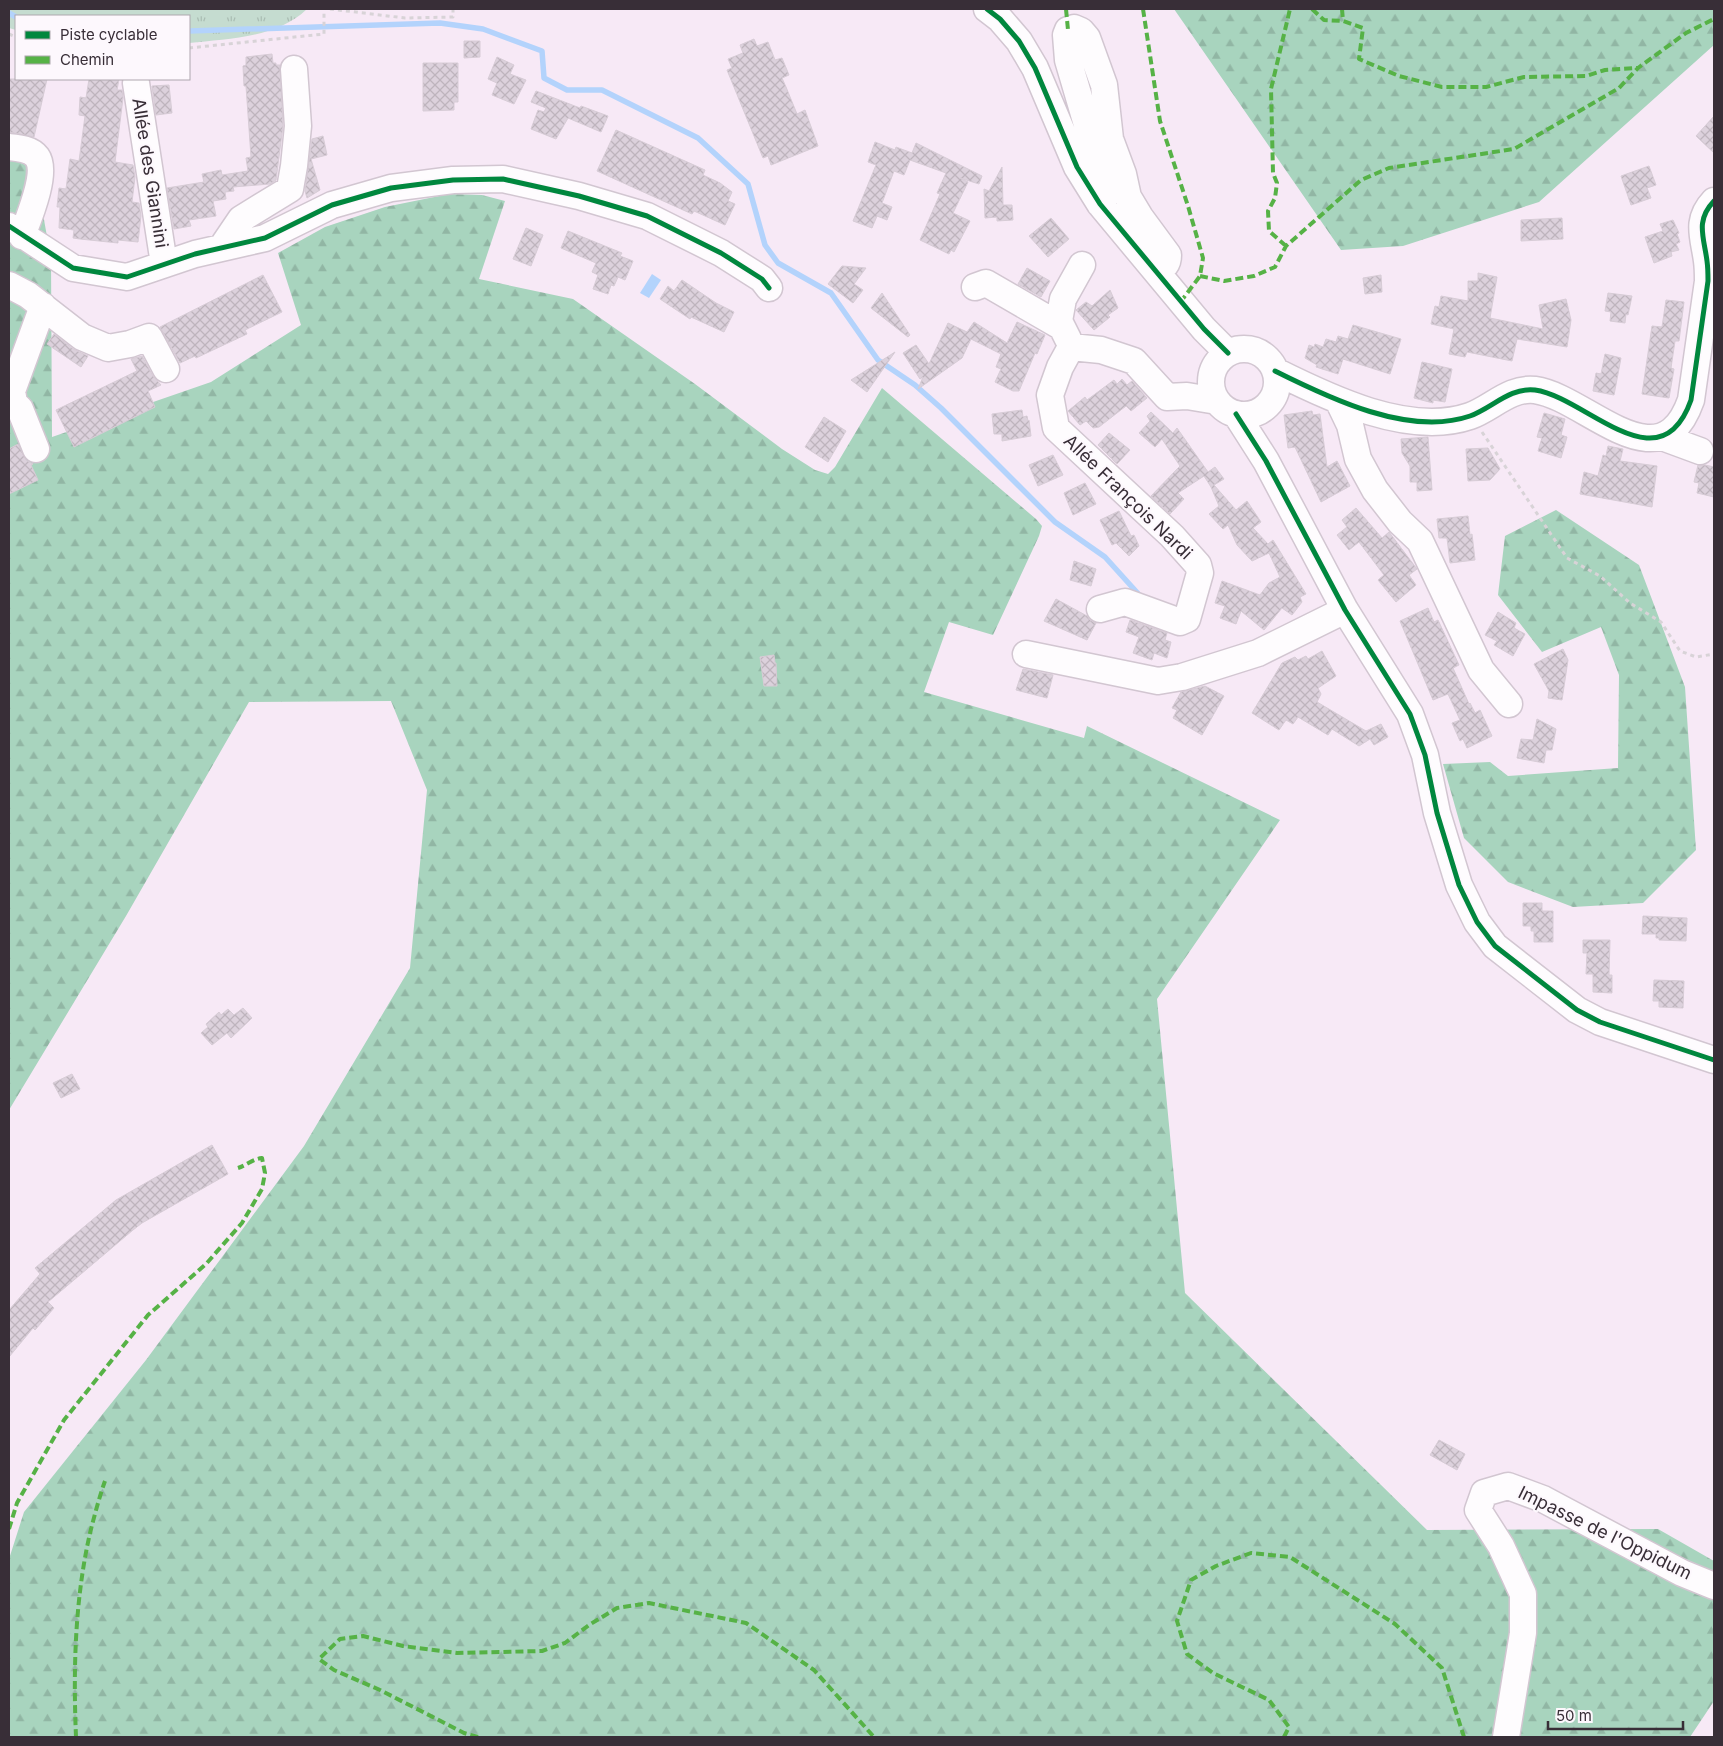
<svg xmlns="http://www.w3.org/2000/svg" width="1723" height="1746" viewBox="0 0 1723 1746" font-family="Inter,sans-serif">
	<defs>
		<pattern id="forest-firs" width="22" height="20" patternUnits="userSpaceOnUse" patternTransform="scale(1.25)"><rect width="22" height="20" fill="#a8d4be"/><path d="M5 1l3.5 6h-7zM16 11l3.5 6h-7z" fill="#91b6a4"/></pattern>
		<pattern id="park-tufts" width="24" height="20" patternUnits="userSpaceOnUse" patternTransform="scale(1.25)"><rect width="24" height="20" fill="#c5dcd0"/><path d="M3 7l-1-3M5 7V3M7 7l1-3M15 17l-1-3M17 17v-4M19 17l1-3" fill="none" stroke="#aabdb3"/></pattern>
		<pattern id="building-cross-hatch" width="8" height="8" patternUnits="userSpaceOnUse" patternTransform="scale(1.25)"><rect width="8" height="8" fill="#dcd1dc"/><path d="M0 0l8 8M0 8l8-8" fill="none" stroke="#beb4bd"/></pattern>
	</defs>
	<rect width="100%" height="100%" fill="#f7e9f6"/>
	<path fill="url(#forest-firs)" d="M 1174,9 L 1714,9 L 1714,45 L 1539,202 L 1403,246 L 1341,250 Z
		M 9,145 L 32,152 L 51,259 L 52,437 L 211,382 L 301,325 L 278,253 L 325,227 L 385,207 L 449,194 L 482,195 L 505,201 L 479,279 L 573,299 L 695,384 L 782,449 L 815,470 L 828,474 L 835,467 L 882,388 L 1036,519 L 1042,526 L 1039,536 L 993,635 L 949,622 L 924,692 L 1084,738 L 1087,726 L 1280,820 L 1157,999 L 1185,1293 L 1427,1530 L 1658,1529 L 1714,1561 L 1714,1701 L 1690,1737 L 9,1737 L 9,1559 L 24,1512 L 146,1360 L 304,1146 L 410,968 L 427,790 L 391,701 L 249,702 L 126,916 L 9,1110 Z
		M 1556,510 L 1639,565 L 1685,687 L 1696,850 L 1643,903 L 1573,907 L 1508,882 L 1464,838 L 1443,764 L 1490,762 L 1508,776 L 1618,768 L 1619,675 L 1601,627 L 1542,652 L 1498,595 L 1505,536 Z"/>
	<path fill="url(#park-tufts)" d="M 9,9 L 307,9 C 277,38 228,39 189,43 L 189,16 L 16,16 L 16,30 L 9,28 Z"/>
	<path fill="#b3d3fc" d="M 652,274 L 661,280 L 649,298 L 640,293 Z"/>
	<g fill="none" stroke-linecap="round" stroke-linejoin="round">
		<path stroke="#b3d3fc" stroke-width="5.5" d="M 9,13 L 16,17
			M 189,31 L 440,23 L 483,29 L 542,51 L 544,78 L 567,90 L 602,90 L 698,138 L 748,184 L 765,245 L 778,263 L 831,293 L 878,360 L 915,385 L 941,408 L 1055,522 L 1105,557 L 1142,598"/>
	</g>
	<path fill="url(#building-cross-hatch)" stroke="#d7ccd6" d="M 754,39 L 757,46 L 768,42 L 775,60 L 782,58 L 789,75 L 782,78 L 786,87 L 797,114 L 805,110 L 818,146 L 771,165 L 768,156 L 763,158 L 727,70 L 732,68 L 728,59 L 743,53 L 740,45 Z
		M 464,41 L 480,41 L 480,57 L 464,58 Z
		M 272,54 L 273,63 L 276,63 L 276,65 L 280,65 L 283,126 L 276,180 L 270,184 L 233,187 L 234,191 L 225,192 L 226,199 L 213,201 L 216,216 L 189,220 L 191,226 L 174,229 L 167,188 L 204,182 L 202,174 L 221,170 L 222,175 L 248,171 L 246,158 L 251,157 L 246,86 L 244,86 L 243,66 L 246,65 L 246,57 Z
		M 497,57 L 514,65 L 510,74 L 526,80 L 514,104 L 492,95 L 497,83 L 488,79 Z
		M 423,63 L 458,63 L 458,102 L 454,102 L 454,110 L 423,111 Z
		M 9,79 L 47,79 L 34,137 L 9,132 Z
		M 89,79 L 119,79 L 117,90 L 122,90 L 123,98 L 115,162 L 133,165 L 135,177 L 132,202 L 139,203 L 141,216 L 138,242 L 118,240 L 118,243 L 80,239 L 73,238 L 74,230 L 59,228 L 60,207 L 57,207 L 59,188 L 66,189 L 70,159 L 79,161 L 85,116 L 79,115 L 80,97 L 86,98 Z
		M 169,85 L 172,113 L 156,115 L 152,86 Z
		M 536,91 L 580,108 L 581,106 L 608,116 L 601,132 L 568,118 L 556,139 L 531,129 L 538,110 L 544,112 L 546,108 L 531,102 Z
		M 1714,116 L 1714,153 L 1696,136 Z
		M 616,130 L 705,170 L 703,175 L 720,183 L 732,192 L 728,201 L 735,204 L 725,225 L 694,211 L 692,214 L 597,171 Z
		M 323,136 L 327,155 L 311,159 L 320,190 L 307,198 L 305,191 L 312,139 Z
		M 875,142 L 895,150 L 896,147 L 912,153 L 916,143 L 982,176 L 979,184 L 960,178 L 968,182 L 953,213 L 970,221 L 954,252 L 951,250 L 949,254 L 920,240 L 940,194 L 937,193 L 946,173 L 910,160 L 904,175 L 894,171 L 882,203 L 892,207 L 887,220 L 877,216 L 872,228 L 853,221 L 876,165 L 868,162 Z
		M 1649,166 L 1656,185 L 1647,188 L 1651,198 L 1631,205 L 1621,176 Z
		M 1002,167 L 1003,205 L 1012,205 L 1013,220 L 997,221 L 997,217 L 985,218 L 984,189 L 989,191 Z
		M 1051,218 L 1069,239 L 1048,257 L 1029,236 Z
		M 1562,218 L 1563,239 L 1521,241 L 1521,220 Z
		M 1673,220 L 1679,233 L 1677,234 L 1680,242 L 1676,244 L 1679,250 L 1671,252 L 1672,256 L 1654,263 L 1645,237 L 1663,231 L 1660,224 Z
		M 526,228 L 543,235 L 531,266 L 513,259 Z
		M 568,231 L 622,253 L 620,256 L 633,261 L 625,280 L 618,277 L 614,286 L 611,285 L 608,294 L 593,289 L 598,275 L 592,272 L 596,263 L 561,248 Z
		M 842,266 L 866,268 L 854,284 L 863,290 L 853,303 L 828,284 Z
		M 1027,268 L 1050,281 L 1041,297 L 1018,284 Z
		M 1478,273 L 1497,277 L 1490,318 L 1543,329 L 1539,305 L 1566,299 L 1571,320 L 1567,347 L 1517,339 L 1512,361 L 1467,352 L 1465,357 L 1449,354 L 1454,329 L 1431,324 L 1435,306 L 1439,307 L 1441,296 L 1468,301 L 1468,281 L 1478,281 Z
		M 263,275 L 282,312 L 245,330 L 247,334 L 196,358 L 195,356 L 180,363 L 160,327 Z
		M 1381,275 L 1382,292 L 1365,294 L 1363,278 Z
		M 682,280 L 716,303 L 734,312 L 724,332 L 691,317 L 690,319 L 660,299 L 668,286 L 674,291 Z
		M 1110,290 L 1118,308 L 1108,315 L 1110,317 L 1094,330 L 1076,310 L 1086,302 L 1092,306 Z
		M 882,293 L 910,335 L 908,337 L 871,308 Z
		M 1608,293 L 1632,296 L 1628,315 L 1626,314 L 1625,323 L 1610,321 L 1611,312 L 1605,311 Z
		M 1666,300 L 1684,302 L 1679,341 L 1675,341 L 1671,368 L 1674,369 L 1669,398 L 1642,394 L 1652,326 L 1662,327 Z
		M 974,322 L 1007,343 L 1017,322 L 1045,335 L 1037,354 L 1035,353 L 1019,391 L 1013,391 L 995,382 L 1001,369 L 996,367 L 1001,354 L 971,339 L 962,358 L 918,389 L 923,377 L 920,379 L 903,353 L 916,345 L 929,364 L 948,323 L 967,332 Z
		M 1353,325 L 1401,339 L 1390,374 L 1343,359 L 1338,374 L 1316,367 L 1317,365 L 1305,358 L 1309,345 L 1314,347 L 1315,344 L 1323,347 L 1326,339 L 1336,342 L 1338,336 L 1348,339 Z
		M 54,334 L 73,349 L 88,356 L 81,367 L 47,344 Z
		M 895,352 L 867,392 L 851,380 Z
		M 1605,354 L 1621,358 L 1614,395 L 1593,391 L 1596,373 L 1601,374 Z
		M 142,356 L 153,376 L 161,385 L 148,391 L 155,407 L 74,447 L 56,410 L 137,371 L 131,359 Z
		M 1422,362 L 1452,369 L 1445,402 L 1433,400 L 1433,403 L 1414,398 Z
		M 1122,379 L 1127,385 L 1132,381 L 1147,398 L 1131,411 L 1126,406 L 1099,427 L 1093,428 L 1086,421 L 1080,425 L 1068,411 L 1085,397 L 1087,400 L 1114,380 L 1117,384 Z
		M 1022,410 L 1023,417 L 1027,416 L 1028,421 L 1029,420 L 1031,436 L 1002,441 L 1002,434 L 994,434 L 992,414 Z
		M 1312,411 L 1313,415 L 1320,414 L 1327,467 L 1337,461 L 1350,486 L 1321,502 L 1295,447 L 1288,448 L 1284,415 Z
		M 1151,412 L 1173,433 L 1177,428 L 1208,472 L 1215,467 L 1224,479 L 1214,485 L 1236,510 L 1247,501 L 1261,522 L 1253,528 L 1268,544 L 1273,540 L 1306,594 L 1300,597 L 1302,602 L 1292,615 L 1282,608 L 1264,630 L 1241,611 L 1236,624 L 1220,618 L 1225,606 L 1215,603 L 1222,581 L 1260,595 L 1269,583 L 1280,577 L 1269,553 L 1252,561 L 1237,545 L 1228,525 L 1223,529 L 1209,514 L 1219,506 L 1211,487 L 1204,476 L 1178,493 L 1184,499 L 1170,514 L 1151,496 L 1180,466 L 1162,439 L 1155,447 L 1139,433 L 1150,421 L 1147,416 Z
		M 1544,413 L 1565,419 L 1561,435 L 1567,437 L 1561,458 L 1538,451 L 1542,438 L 1537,437 Z
		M 824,417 L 846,431 L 828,462 L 805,447 Z
		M 1109,433 L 1130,450 L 1117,464 L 1098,445 Z
		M 1428,437 L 1432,490 L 1417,491 L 1417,482 L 1410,482 L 1410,466 L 1402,453 L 1401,439 Z
		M 18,444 L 26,460 L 33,464 L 31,465 L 38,480 L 9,494 L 9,449 Z
		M 1608,446 L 1623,449 L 1620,461 L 1657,466 L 1652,507 L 1580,494 L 1584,472 L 1598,476 L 1603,455 L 1606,456 Z
		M 1488,448 L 1500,469 L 1490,480 L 1468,481 L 1466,449 Z
		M 1053,455 L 1063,475 L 1038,486 L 1029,465 Z
		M 1698,465 L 1705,465 L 1714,467 L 1714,497 L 1697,493 L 1699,483 L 1694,482 Z
		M 1085,483 L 1096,504 L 1073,515 L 1064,493 Z
		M 1356,508 L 1382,538 L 1389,532 L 1417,569 L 1409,575 L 1416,585 L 1396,602 L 1378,580 L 1384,575 L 1359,542 L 1349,550 L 1337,535 L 1347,527 L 1342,520 Z
		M 1119,511 L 1131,536 L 1134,535 L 1139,546 L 1129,556 L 1116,543 L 1112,545 L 1100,520 Z
		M 1468,516 L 1470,535 L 1472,534 L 1475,560 L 1450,563 L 1447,538 L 1439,538 L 1437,519 Z
		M 1074,561 L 1096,569 L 1091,586 L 1070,580 Z
		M 1056,599 L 1087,616 L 1090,620 L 1096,623 L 1087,640 L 1044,621 Z
		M 1428,608 L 1434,622 L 1438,620 L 1459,665 L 1453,668 L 1469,704 L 1470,703 L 1475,713 L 1480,710 L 1492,736 L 1467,748 L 1463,739 L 1460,741 L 1452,723 L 1460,720 L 1448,694 L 1433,700 L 1400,621 Z
		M 1498,612 L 1516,623 L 1514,628 L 1525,634 L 1513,656 L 1494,645 L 1497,641 L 1485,635 Z
		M 1130,620 L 1167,633 L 1165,640 L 1171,642 L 1167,658 L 1154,653 L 1152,660 L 1133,653 L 1139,637 L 1126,632 Z
		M 1563,649 L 1568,660 L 1562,700 L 1548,698 L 1549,691 L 1534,664 Z
		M 1322,651 L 1336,676 L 1318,688 L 1321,694 L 1317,702 L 1366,731 L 1381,724 L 1388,737 L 1374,745 L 1370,739 L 1359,746 L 1332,729 L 1328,735 L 1298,717 L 1293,724 L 1286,720 L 1279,730 L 1252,713 L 1282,663 L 1295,657 L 1298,660 L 1306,656 L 1308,659 Z
		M 774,655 L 775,663 L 776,663 L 777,686 L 764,686 L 760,657 Z
		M 1023,669 L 1053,675 L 1047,698 L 1016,690 Z
		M 1205,686 L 1224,696 L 1202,735 L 1173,718 L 1177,710 L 1172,708 L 1181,692 Z
		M 1537,719 L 1556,729 L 1552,750 L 1546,750 L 1544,763 L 1517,758 L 1521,739 L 1533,740 Z
		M 1523,903 L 1542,903 L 1542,911 L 1553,911 L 1553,942 L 1534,942 L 1534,931 L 1531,931 L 1531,926 L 1523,926 Z
		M 1643,916 L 1687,918 L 1686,941 L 1659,940 L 1659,938 L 1656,938 L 1656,934 L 1642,934 Z
		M 1583,940 L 1610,940 L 1609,975 L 1612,975 L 1612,993 L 1593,992 L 1593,974 L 1586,974 L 1587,953 L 1583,953 Z
		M 1654,980 L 1684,981 L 1683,1008 L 1659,1007 L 1659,1001 L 1653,1001 Z
		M 243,1008 L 252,1018 L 231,1038 L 227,1033 L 212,1045 L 201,1033 L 208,1027 L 206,1024 L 219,1012 L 221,1015 L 228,1009 L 234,1015 Z
		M 72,1074 L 80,1089 L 61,1098 L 53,1083 Z
		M 212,1145 L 228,1174 L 142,1223 L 133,1230 L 48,1302 L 54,1308 L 35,1330 L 33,1328 L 9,1357 L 9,1310 L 40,1274 L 35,1268 L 116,1200 Z
		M 1439,1440 L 1465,1454 L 1457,1470 L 1430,1455 Z"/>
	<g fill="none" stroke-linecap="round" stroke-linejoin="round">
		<defs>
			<path id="minor" d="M 987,9 L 1000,19 L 1019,41 L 1035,68 L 1077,167 L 1100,204 L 1204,329 L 1228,353
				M 136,83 L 164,264
				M 9,147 C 19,148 31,149 37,157 C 48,172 28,220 22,236
				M 1100,204 L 1105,196 L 1106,189 L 1068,60 L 1066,35 L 1068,30 L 1074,28 L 1081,31 L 1087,38 L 1104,85 L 1110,139 L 1123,174 L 1128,197 L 1140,217 L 1168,255 C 1168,264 1165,266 1157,271
				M 9,226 L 73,268 L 127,277 L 195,254 L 265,238 L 332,205 L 391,188 L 453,180 L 503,179 L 579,196 L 647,216 L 721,253 L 762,279 L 769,288
				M 222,247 L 241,219 L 290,189 L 294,166 L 298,126 L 294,69
				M 9,285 L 28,295 L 82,337 L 108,348 L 130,344 L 149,337 L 166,369
				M 975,287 L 986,283 L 1062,327
				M 1068,339 L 1059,321 L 1063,299 L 1082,265
				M1211 382a33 33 0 1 1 66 0a33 33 0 1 1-66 0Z
				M 1275,371 C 1329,398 1409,437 1470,416 C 1492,408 1510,387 1535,390 C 1586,397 1660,488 1691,400 L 1708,281 C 1708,274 1708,268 1707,261 C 1704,237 1695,221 1714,201
				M 1338,400 L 1350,425 L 1358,459 L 1375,490 L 1400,522 L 1420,541 L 1481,670 L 1509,704
				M 1236,414 L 1266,461 L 1345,610 L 1410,714 L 1425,755 L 1437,813 L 1459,885 L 1477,922 L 1495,946 L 1577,1010 L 1600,1022 L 1714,1060
				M 1662,437 L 1700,451
				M 36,449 L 20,409 L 14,403 L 12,391 L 43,306
				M 1100,609 L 1125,602 L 1180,622 L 1187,619 L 1200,573 L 1198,565 L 1172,536 L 1056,428 L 1050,395 L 1060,367 L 1071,347 L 1101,350 L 1134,361 L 1167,397 L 1187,396 L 1217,401
				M 1026,654 L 1158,681 L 1182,677 L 1258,653 L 1345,610
				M 1506,1737 L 1523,1633 L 1523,1594 L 1501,1546 L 1478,1510 L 1484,1493 L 1508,1486 L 1543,1499 L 1682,1573 L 1714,1586"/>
		</defs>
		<use href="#minor" stroke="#d2c6d1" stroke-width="29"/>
		<path stroke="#d8d3d7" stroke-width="3" stroke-dasharray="4 4" stroke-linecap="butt" d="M 330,9 L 405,18 L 453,17 L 453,9
			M 9,34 L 16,37
			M 189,48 L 324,34 L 324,9
			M 1482,432 L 1567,558 L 1600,576 L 1630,603 L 1661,622 L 1680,651 L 1696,657 L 1714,654"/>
		<use href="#minor" stroke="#fefcfe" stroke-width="26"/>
		<path stroke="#56b246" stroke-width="4" stroke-dasharray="8 4" stroke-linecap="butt" d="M 1066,9 L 1068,30
			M 1143,9 L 1160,121 L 1188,206 L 1203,258 L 1200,276 L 1182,300
			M 1312,9 L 1324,20 L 1343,21 L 1363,28 L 1359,59 L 1399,76 L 1442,87 L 1486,87 L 1524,77 L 1586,76 L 1605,70 L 1638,68
			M 1342,9 L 1343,21
			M 1286,246 L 1269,231 L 1268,211 L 1275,198 L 1277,183 L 1273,173 L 1271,89 L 1290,9
			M 1200,276 L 1224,281 L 1254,276 L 1275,267 L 1286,246 L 1361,180 L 1389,168 L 1514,149 L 1619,88 L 1638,68 L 1686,33 L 1714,19
			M 9,1529 L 17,1503 L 64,1420 L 148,1315 L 206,1264 L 242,1223 L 262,1189 L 265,1173 L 262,1158 C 253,1159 247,1165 238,1168
			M 76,1737 C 73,1667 75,1593 92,1525 C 96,1510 100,1495 105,1481
			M 478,1737 L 464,1733 L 380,1690 L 334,1670 L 319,1659 L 340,1639 L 363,1636 L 403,1646 L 457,1653 L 542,1651 L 565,1643 L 589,1625 L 617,1608 L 649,1603 L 746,1623 L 814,1670 L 874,1737
			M 1284,1737 L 1289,1727 L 1269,1700 L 1213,1673 L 1187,1654 L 1177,1621 L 1191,1580 L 1216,1566 L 1251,1553 L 1290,1557 L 1395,1624 L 1442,1668 L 1464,1737"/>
		<defs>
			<path id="cycleway" d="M 987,9 L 1000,19 L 1019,41 L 1035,68 L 1077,167 L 1100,204 L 1204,329 L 1228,353
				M 9,226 L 73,268 L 127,277 L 195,254 L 265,238 L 332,205 L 391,188 L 453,180 L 503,179 L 579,196 L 647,216 L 721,253 L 762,279 L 769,288
				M 1275,371 C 1329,398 1409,437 1470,416 C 1492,408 1510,387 1535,390 C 1586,397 1660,488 1691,400 L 1708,281 C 1708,274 1708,268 1707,261 C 1704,237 1695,221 1714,201
				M 1236,414 L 1266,461 L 1345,610 L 1410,714 L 1425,755 L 1437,813 L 1459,885 L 1477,922 L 1495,946 L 1577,1010 L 1600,1022 L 1714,1060"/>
		</defs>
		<use href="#cycleway" stroke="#fdf8fd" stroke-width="8"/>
		<use href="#cycleway" stroke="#00873e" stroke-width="5"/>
	</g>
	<g text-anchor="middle" stroke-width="4" stroke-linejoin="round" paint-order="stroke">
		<g font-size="18" fill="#382e37" stroke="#fdf8fd">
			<text transform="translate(150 173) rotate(81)" y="6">Allée des Giannini</text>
			<text transform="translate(1128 497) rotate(44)" y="6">Allée François Nardi</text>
			<text transform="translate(1605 1533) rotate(26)" y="6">Impasse de l'Oppidum</text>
		</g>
	</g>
	<rect width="1723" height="1746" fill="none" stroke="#382e37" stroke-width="20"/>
	<rect x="15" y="15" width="175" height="65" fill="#fdf8fd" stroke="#aea7ae"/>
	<rect x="25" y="31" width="25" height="8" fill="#00873e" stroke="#aea7ae"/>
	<text x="60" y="40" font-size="15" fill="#382e37">Piste cyclable</text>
	<rect x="25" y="56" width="25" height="8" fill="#56b246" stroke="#aea7ae"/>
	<text x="60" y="65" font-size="15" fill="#382e37">Chemin</text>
	<path d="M1548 1721v8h135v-8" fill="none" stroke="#382e37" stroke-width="2.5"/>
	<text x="1556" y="1721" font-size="15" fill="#382e37" stroke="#fdf8fd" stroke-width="4" paint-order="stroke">50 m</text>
</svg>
